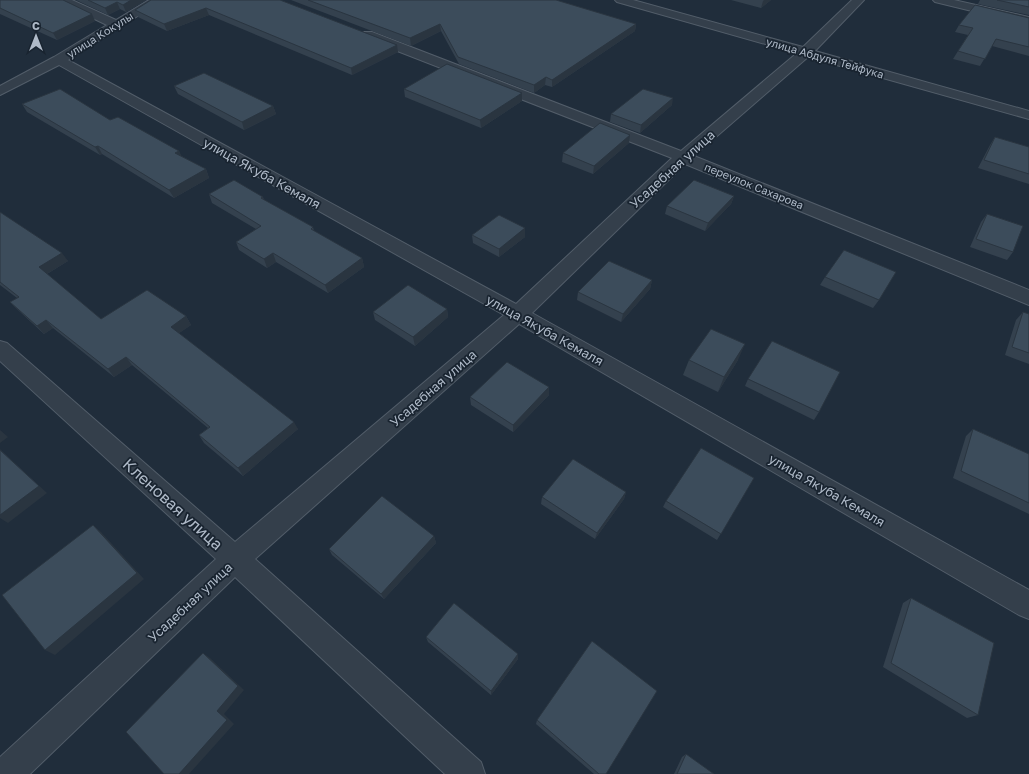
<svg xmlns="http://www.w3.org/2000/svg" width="1029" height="774" viewBox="0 0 1029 774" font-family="'Golos Text',sans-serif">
	<rect width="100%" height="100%" fill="#202d3b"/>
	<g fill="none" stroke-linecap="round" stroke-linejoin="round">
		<defs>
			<path id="street" d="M 57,0 L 72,0 L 116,20 L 149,0 L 163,0 L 68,60 L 516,304 L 672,158 L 364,38 L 362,35 L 364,32 L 372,32 L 681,151 L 797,53 L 617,2 L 615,0 L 633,0 L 803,47 L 852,0 L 864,0 L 815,51 L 1029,111 L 1029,119 L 808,57 L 694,156 L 1029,290 L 1029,305 L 685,164 L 532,313 L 1029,590 L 1029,619 L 1019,615 L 519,324 L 255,559 L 481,762 L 485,774 L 445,774 L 235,577 L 30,774 L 0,774 L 0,757 L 216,559 L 0,361 L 0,341 L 7,343 L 235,542 L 504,315 L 59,65 L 0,95 L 0,86 L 54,57 L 107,25 L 59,2 Z
				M 933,0 L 954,0 L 1029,17 L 1029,25 L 935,2 Z"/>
		</defs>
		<use href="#street" stroke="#525d69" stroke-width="2"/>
		<use href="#street" fill="#343f4b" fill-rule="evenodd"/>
	</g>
	<path fill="#34414e" d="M 0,0 L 92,14 L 95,21 L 57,40 L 0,14 Z
		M 76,0 L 146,0 L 126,12 L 120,9 L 108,15 Z
		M 280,0 L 397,45 L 398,52 L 352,75 L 209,15 L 167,31 L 138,17 L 135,10 Z
		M 291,0 L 556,0 L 636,24 L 635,31 L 552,87 L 545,85 L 534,93 L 459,64 L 441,31 L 411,46 Z
		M 731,0 L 771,0 L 761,8 Z
		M 980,0 L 1029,0 L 1029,15 L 978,4 Z
		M 1029,18 L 1029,56 L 992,46 L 980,66 L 953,59 L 968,35 L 955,32 L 959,25 Z
		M 174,86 L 273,106 L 276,114 L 244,130 L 178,94 Z
		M 404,89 L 522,101 L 481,128 L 405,97 Z
		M 22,104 L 110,120 L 179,151 L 181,156 L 206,169 L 209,178 L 174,198 L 102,154 L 100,155 L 27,112 Z
		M 672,105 L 640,133 L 610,122 L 611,114 Z
		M 995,137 L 1029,147 L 1029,184 L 978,168 L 990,145 Z
		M 629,143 L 593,174 L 562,162 L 563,153 Z
		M 209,194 L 263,197 L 264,200 L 313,227 L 314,231 L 362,258 L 364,267 L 328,293 L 276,262 L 267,268 L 239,250 L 236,242 L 256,229 L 212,203 Z
		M 734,196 L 731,204 L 705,231 L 665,214 L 667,206 Z
		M 0,212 L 68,261 L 47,274 L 101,319 L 186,316 L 191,325 L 179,333 L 298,429 L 243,476 L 204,443 L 199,435 L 208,428 L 132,365 L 114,377 L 53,328 L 44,334 L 18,310 L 10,302 L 17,298 L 0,285 Z
		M 987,214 L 1013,252 L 1007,260 L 970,247 L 981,222 Z
		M 472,235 L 525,237 L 499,257 L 473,243 Z
		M 825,277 L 879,300 L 873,308 L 820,285 Z
		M 652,280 L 650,289 L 621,322 L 577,300 L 578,292 Z
		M 447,309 L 448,317 L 415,346 L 375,320 L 373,312 Z
		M 1023,312 L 1029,314 L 1029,364 L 1005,355 L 1016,320 Z
		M 689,360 L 738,360 L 718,392 L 683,375 Z
		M 748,379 L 819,412 L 814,420 L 745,386 Z
		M 549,395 L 513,432 L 471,405 L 470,397 Z
		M 973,429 L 1029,454 L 1029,514 L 953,478 L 966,436 Z
		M 754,478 L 717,540 L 663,507 L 666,501 Z
		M 626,492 L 624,499 L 595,539 L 541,504 L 542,497 Z
		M 434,536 L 436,543 L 384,599 L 332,555 L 329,549 Z
		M 911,598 L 978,715 L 967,718 L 883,667 L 903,603 Z
		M 426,637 L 518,659 L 491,695 L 428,642 Z
		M 537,720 L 606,774 L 594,774 L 536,724 Z
		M 686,754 L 714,774 L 674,774 L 682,757 Z"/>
	<path fill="#2a3540" d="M 131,0 L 146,0 L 126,12 L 123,5 Z
		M 764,0 L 771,0 L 761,8 L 763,1 Z
		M 117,2 L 120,9 L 108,15 L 105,8 Z
		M 206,8 L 209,15 L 167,31 L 164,24 Z
		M 92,14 L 95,21 L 57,40 L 53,33 Z
		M 440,24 L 441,31 L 411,46 L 410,38 Z
		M 636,24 L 635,31 L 552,87 L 552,80 Z
		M 397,45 L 398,52 L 352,75 L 351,68 Z
		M 546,77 L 545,85 L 534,93 L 534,85 Z
		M 522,93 L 522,101 L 481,128 L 480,120 Z
		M 673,98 L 672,105 L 640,133 L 641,125 Z
		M 273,106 L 276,114 L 244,130 L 242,122 Z
		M 630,135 L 629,143 L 593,174 L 594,166 Z
		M 98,146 L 102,154 L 100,155 L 95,147 Z
		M 179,151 L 183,159 L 175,153 Z
		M 206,169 L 209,178 L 174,198 L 169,190 Z
		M 734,196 L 731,204 L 705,231 L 708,223 Z
		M 525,228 L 525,237 L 499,257 L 499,249 Z
		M 62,253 L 68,261 L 45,275 L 39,267 Z
		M 273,253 L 276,262 L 267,268 L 264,259 Z
		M 362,258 L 364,267 L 328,293 L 325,285 Z
		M 652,280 L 650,289 L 621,322 L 623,314 Z
		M 447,309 L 448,317 L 415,346 L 413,337 Z
		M 186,316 L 191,325 L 176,335 L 171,327 Z
		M 46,320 L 53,328 L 44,334 L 37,326 Z
		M 745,344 L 738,360 L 718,392 L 724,377 Z
		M 126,357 L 132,365 L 114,377 L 108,369 Z
		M 549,387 L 549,395 L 513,432 L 513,425 Z
		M 294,422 L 298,429 L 243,476 L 238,468 Z
		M 0,430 L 8,437 L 0,443 Z
		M 0,449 L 47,493 L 8,523 L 0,518 Z
		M 626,492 L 624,499 L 595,539 L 597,533 Z
		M 93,525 L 101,532 L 144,579 L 55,655 L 45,650 Z
		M 434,536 L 436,543 L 384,599 L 381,594 Z
		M 203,653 L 210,658 L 244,690 L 224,714 L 234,724 L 189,774 L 179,774 L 217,711 Z
		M 518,654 L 518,659 L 491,695 L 491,691 Z"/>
	<path fill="#3c4c5b" stroke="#2a3540" d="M 0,0 L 63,0 L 92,14 L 53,33 L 0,8 Z
		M 88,0 L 131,0 L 123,5 L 117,2 L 105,8 Z
		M 151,0 L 280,0 L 397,45 L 351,68 L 206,8 L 164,24 L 135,10 Z
		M 308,0 L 556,0 L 636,24 L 552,80 L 546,77 L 534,85 L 458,57 L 440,24 L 410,38 Z
		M 997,0 L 1029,0 L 1029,7 Z
		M 975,5 L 1029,18 L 1029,47 L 996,39 L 985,59 L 958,51 L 973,28 L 959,25 Z
		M 447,64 L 522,93 L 480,120 L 404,89 Z
		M 204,73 L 273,106 L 242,122 L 174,86 Z
		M 60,89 L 110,120 L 118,117 L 179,151 L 175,153 L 206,169 L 169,190 L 98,146 L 95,147 L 22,104 Z
		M 643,89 L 673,98 L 641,125 L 611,114 Z
		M 600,123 L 630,135 L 594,166 L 563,153 Z
		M 995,137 L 1029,147 L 1029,174 L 984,160 Z
		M 234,180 L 263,197 L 261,198 L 313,227 L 311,229 L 362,258 L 325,285 L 273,253 L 264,259 L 236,242 L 261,226 L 209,194 Z
		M 694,180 L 734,196 L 708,223 L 667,206 Z
		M 0,212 L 62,253 L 39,267 L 101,319 L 147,290 L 186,316 L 171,327 L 294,422 L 238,468 L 199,435 L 210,427 L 126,357 L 108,369 L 46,320 L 37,326 L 10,302 L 19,297 L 0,282 Z
		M 987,214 L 1023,226 L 1013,252 L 976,239 Z
		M 499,215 L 525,228 L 499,249 L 472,235 Z
		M 844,250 L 896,272 L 879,300 L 825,277 Z
		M 609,261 L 652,280 L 623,314 L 578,292 Z
		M 408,285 L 447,309 L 413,337 L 373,312 Z
		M 1023,312 L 1029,314 L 1029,353 L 1012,347 Z
		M 711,329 L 745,344 L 724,377 L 689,360 Z
		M 772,341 L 840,372 L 819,412 L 748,379 Z
		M 507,362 L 549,387 L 513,425 L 470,397 Z
		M 973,429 L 1029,454 L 1029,503 L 961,471 Z
		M 701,448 L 754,478 L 721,534 L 666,501 Z
		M 0,450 L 39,486 L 0,515 Z
		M 573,459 L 626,492 L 597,533 L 542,497 Z
		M 382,496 L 434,536 L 381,594 L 329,549 Z
		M 93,525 L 137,573 L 45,650 L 2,595 Z
		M 911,598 L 994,643 L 978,715 L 891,663 Z
		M 454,603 L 518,654 L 491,691 L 426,637 Z
		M 592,641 L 657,691 L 606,774 L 599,774 L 537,720 Z
		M 203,653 L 238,686 L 217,711 L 227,720 L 179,774 L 164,774 L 126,732 Z
		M 686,754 L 714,774 L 677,774 Z"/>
	<g text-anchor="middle" stroke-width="3.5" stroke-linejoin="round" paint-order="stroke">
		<g font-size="11" fill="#afbac8" stroke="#192430">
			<text transform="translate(100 35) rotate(-32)" y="4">улица Кокулы</text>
			<text transform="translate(825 58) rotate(16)" y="4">улица Абдуля Тейфука</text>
			<text transform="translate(754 186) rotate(22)" y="4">переулок Сахарова</text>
		</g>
		<g font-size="13" fill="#afbac8" stroke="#192430">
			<text transform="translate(672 169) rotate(-42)" y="5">Усадебная улица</text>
			<text transform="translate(262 173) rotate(29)" y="5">улица Якуба Кемаля</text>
			<text transform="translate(545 330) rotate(29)" y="5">улица Якуба Кемаля</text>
			<text transform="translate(433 388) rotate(-41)" y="5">Усадебная улица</text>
			<text transform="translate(827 490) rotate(30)" y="5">улица Якуба Кемаля</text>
			<text transform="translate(190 602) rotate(-43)" y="5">Усадебная улица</text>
		</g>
		<g font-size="16" fill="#afbac8" stroke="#192430">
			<text transform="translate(173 504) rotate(42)" y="6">Кленовая улица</text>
		</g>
	</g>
	<g transform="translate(36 36)" stroke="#192430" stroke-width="3" paint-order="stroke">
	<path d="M0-3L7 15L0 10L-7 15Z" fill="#afbac8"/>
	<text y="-6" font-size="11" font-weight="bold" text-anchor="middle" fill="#afbac8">С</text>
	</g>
</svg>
